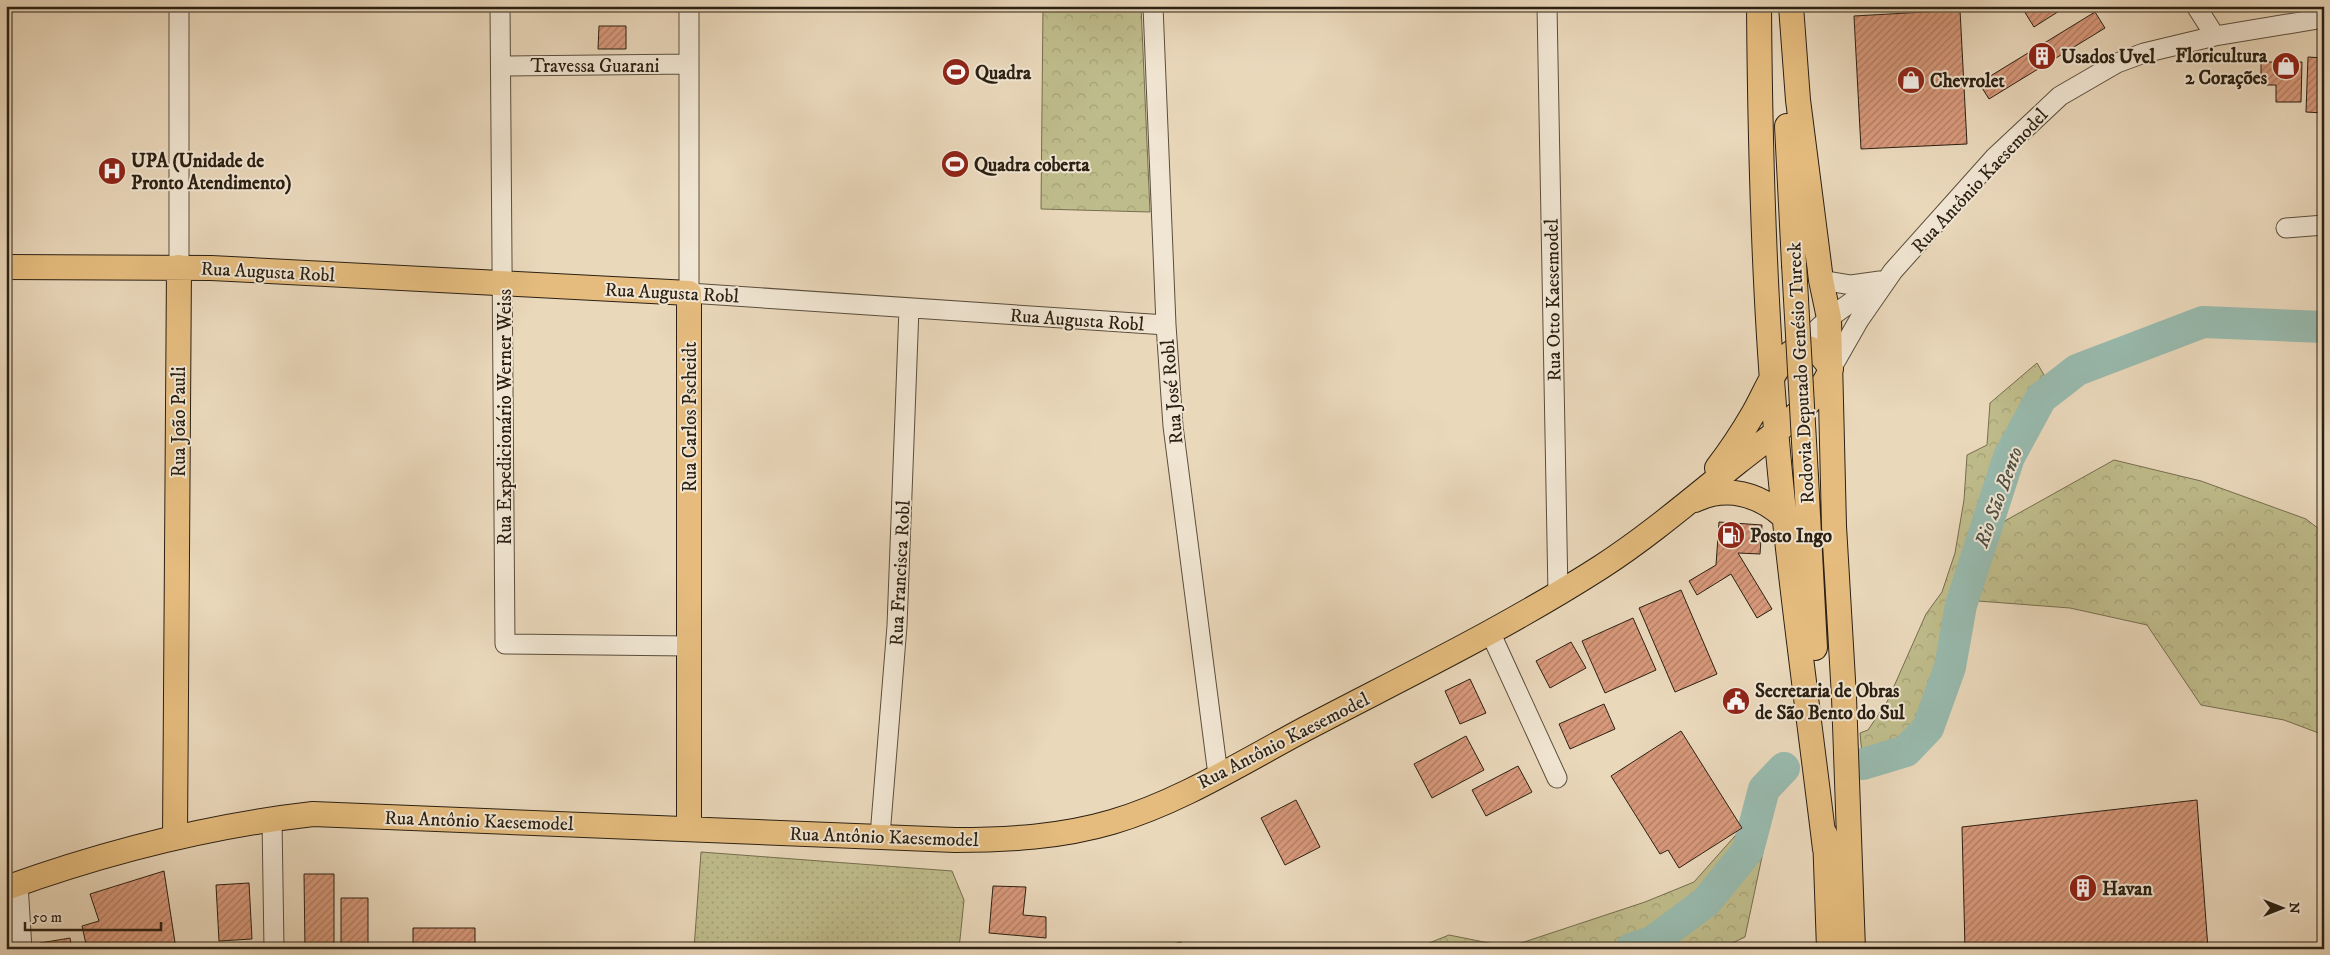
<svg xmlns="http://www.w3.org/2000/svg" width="2330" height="955" viewBox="0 0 2330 955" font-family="'IM FELL DW Pica',serif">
	<defs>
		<pattern id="grass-dots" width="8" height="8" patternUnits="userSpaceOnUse" patternTransform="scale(1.25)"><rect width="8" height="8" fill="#bfbc8b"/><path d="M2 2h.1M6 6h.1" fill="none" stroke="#a4a177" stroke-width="1.8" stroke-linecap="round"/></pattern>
		<pattern id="forest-crowns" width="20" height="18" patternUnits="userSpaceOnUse" patternTransform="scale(1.25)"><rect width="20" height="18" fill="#bfbc8b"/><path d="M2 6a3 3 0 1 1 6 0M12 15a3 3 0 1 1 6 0" fill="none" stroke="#a4a177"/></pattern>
		<pattern id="building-hatch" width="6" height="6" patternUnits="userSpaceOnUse" patternTransform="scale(1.25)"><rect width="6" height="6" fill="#d8997b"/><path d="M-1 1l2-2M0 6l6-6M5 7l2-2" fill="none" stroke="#af7c64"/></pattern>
	</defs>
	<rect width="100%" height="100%" fill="#ead8bb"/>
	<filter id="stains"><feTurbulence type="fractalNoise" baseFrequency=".004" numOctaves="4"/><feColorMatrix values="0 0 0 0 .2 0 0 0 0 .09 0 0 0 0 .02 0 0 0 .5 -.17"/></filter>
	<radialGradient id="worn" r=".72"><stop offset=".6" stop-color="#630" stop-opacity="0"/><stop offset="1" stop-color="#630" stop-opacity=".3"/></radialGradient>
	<path fill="url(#grass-dots)" stroke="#756e4f" d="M 2221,6 L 2256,6 L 2257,11 Z
		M 701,852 L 952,871 L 964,900 L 959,949 L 694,949 Z"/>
	<path fill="url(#forest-crowns)" stroke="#756e4f" d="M 1043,6 L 1141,6 L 1150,212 L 1041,209 Z
		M 2037,363 L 2047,380 L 2041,398 L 2009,457 L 1923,721 L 1900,744 L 1862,754 L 1860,733 L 1868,730 L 1887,702 L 1926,614 L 1942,592 L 1955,553 L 1964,500 L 1967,455 L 1987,445 L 1990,403 Z
		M 2114,460 L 2201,481 L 2306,519 L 2324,533 L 2324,735 L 2284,720 L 2201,705 L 2147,625 L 2070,608 L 1978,601 L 1994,527 Z
		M 1784,753 L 1745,937 L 1720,949 L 1414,949 L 1449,935 L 1509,947 L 1645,902 L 1694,882 L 1742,828 L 1749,793 Z"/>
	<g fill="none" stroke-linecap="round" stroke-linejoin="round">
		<path stroke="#98baae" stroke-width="32" d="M 1863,764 L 1906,751 L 1928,728 L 1950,667 L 1961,605 L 2009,457 L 2041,398 L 2077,370 L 2203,322 L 2324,327
			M 1631,949 L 1652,942 L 1706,902 L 1748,850 L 1764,789 L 1784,768"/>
	</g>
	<path fill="url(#building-hatch)" stroke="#2b2013" d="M 2021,6 L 2067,6 L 2034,27 Z
		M 1960,10 L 1967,144 L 1861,149 L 1854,16 Z
		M 2095,12 L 2105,28 L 1989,99 L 1979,83 Z
		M 599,26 L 626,26 L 626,49 L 598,49 Z
		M 2308,57 L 2324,58 L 2324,113 L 2306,112 Z
		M 2261,62 L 2302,62 L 2301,102 L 2276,102 L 2276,85 L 2261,85 Z
		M 1719,522 L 1762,525 L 1760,554 L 1738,553 L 1772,609 L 1757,618 L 1731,574 L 1697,595 L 1689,581 L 1716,565 Z
		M 1681,590 L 1717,674 L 1675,692 L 1639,608 Z
		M 1633,618 L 1656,670 L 1605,693 L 1582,641 Z
		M 1571,642 L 1586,668 L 1550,688 L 1536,661 Z
		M 1470,679 L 1486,713 L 1460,724 L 1445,691 Z
		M 1604,704 L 1615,729 L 1570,749 L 1559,724 Z
		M 1681,731 L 1742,828 L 1679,868 L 1668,850 L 1660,854 L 1611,776 Z
		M 1466,736 L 1484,770 L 1432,798 L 1414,764 Z
		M 1518,766 L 1532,792 L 1486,816 L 1472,790 Z
		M 1296,800 L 1320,847 L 1285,865 L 1261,818 Z
		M 2197,800 L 2208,949 L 1965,949 L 1962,827 Z
		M 164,871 L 176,949 L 87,949 L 82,926 L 99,921 L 90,894 Z
		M 304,874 L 334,874 L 334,949 L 305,949 Z
		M 249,883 L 252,939 L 219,941 L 216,885 Z
		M 993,886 L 1026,887 L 1023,915 L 1046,917 L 1046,938 L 989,933 Z
		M 341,898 L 368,898 L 368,949 L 341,949 Z
		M 413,928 L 475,928 L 475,949 L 413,949 Z
		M 18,930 L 18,949 L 6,949 L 6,933 Z
		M 70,938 L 72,949 L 41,949 L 40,943 Z
		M 1181,942 L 1183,949 L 1154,949 L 1154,948 Z"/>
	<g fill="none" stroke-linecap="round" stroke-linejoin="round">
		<defs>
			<path id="minor" d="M 179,6 L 179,267
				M 500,6 L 505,644 L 688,646
				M 689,6 L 689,293 L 1166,325
				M 1153,6 L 1166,325 L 1173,426 L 1218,775
				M 1547,6 L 1558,594
				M 2196,6 L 2215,36
				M 501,66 L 689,64
				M 2286,228 L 2324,225
				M 1821,280 L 1851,285 L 1880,281
				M 1796,349 L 1829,318 L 1878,283
				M 1831,369 L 1859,320 L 1893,271 L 1994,158 L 2060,96 L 2117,63 L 2144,53 L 2215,36 L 2324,18
				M 1490,632 L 1557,778
				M 272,819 L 274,949
				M 880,836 L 897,626 L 909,308
				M 18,884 L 22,949"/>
			<path id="major" d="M 1759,6 C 1760,139 1763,273 1774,406 C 1786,554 1807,701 1825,849
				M 1791,6 L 1798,100 L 1821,280 L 1829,318 L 1834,526 L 1844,697 L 1853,949
				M 1787,126 L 1794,264
				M 6,267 L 211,268 L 689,293 L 689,829
				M 1717,468 C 1730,451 1742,433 1753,414 C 1769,388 1794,310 1831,369
				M 1806,477 L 1815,648
				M 1695,500 C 1727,485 1759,494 1784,517
				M 1825,834 L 1829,949
				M 175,837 L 179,267
				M 6,888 C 106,852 207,826 313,814 L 955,840 C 1008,840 1061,837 1112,822 C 1180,802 1243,762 1305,729 C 1404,677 1506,628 1601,567 C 1649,536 1693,498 1738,462 C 1769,437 1816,406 1831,369"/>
		</defs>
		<use href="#minor" stroke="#5b4e3d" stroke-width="21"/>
		<use href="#major" stroke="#2b2013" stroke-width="26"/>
		<use href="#minor" stroke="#f1e6d3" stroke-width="19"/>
		<use href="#major" stroke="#e5bc7e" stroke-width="24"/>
		<defs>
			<path id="major-bridge" d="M 1794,264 L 1806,477"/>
		</defs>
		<use href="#major-bridge" stroke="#2b2013" stroke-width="26" stroke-linecap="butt"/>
		<use href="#major-bridge" stroke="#e5bc7e" stroke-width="24"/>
	</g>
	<defs>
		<symbol id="building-disc" viewBox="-11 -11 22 22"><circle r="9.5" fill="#8f2418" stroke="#f1e6d3"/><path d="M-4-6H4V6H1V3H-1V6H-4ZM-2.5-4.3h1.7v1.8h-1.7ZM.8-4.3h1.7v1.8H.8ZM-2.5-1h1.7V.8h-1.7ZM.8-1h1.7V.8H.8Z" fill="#fff"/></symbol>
		<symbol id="shop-disc" viewBox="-11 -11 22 22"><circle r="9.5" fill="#8f2418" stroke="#f1e6d3"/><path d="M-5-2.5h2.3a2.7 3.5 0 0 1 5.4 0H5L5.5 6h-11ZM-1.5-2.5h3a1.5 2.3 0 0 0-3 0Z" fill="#fff"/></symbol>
		<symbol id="stadium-disc" viewBox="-11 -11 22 22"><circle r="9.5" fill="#8f2418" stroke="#f1e6d3"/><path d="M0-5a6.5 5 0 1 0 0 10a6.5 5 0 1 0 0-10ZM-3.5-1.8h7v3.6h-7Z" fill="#fff"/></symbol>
		<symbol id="hospital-disc" viewBox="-11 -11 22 22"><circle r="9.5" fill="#8f2418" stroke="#f1e6d3"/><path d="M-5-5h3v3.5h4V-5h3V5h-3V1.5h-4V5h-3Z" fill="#fff"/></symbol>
		<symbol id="fuel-disc" viewBox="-11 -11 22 22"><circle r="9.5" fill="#8f2418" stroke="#f1e6d3"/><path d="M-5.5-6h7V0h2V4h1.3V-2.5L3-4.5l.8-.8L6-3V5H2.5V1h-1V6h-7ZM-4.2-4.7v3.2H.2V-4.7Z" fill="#fff"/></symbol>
		<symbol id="civic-disc" viewBox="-11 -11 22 22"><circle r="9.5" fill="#8f2418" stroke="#f1e6d3"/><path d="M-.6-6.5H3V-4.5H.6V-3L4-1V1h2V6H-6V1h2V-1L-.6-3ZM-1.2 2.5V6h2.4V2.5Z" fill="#fff"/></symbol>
	</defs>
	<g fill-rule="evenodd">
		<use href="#building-disc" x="2026" y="40" width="32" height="32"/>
		<use href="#shop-disc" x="2270" y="50" width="32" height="32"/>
		<use href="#stadium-disc" x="940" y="56" width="32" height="32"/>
		<use href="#shop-disc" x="1895" y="64" width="32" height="32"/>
		<use href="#stadium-disc" x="939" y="148" width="32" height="32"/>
		<use href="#hospital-disc" x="96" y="155" width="32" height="32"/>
		<use href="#fuel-disc" x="1715" y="519" width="32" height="32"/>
		<use href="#civic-disc" x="1720" y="685" width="32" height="32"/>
		<use href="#building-disc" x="2067" y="872" width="32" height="32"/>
	</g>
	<g text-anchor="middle" stroke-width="4" stroke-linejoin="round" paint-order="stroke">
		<g font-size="19" font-weight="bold" fill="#2b2013" stroke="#f1e6d3" text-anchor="start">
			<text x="2267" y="62" text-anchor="end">Floricultura<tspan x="2267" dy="22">2 Corações</tspan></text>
			<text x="2061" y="63">Usados Uvel</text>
			<text x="975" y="79">Quadra</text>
			<text x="1930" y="87">Chevrolet</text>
			<text x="131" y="167">UPA (Unidade de<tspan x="131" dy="22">Pronto Atendimento)</tspan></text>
			<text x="974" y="171">Quadra coberta</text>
			<text x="1750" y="542">Posto Ingo</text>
			<text x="1755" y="697">Secretaria de Obras<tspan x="1755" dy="22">de São Bento do Sul</tspan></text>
			<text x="2102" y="895">Havan</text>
		</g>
		<g font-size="19" fill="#2b2013" stroke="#f1e6d3">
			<text x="595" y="72">Travessa Guarani</text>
			<text transform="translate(1979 180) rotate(-47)" y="7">Rua Antônio Kaesemodel</text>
			<text transform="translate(268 271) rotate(3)" y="7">Rua Augusta Robl</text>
			<text transform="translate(672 292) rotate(3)" y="7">Rua Augusta Robl</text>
			<text transform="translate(1552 300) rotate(-91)" y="7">Rua Otto Kaesemodel</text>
			<text transform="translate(1077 319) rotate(4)" y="7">Rua Augusta Robl</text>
			<text transform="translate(1800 373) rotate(-93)" y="7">Rodovia Deputado Genésio Tureck</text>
			<text transform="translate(1171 392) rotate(-95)" y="7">Rua José Robl</text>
			<text transform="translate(504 417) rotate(-90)" y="7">Rua Expedicionário Werner Weiss</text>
			<text transform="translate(689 417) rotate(-90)" y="7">Rua Carlos Pscheidt</text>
			<text transform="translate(178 422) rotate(-90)" y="7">Rua João Pauli</text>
			<text transform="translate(899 573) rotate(-87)" y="7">Rua Francisca Robl</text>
			<text transform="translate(1283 740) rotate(-27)" y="7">Rua Antônio Kaesemodel</text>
			<text transform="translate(479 820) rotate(2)" y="7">Rua Antônio Kaesemodel</text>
			<text transform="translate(884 836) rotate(2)" y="7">Rua Antônio Kaesemodel</text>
		</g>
		<g font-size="20" font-style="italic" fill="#4c4e42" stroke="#f1e6d3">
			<text transform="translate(1998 497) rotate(-70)" y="7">Rio São Bento</text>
		</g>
	</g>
	<rect width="2330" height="955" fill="none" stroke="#ead8bb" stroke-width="25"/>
	<rect x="8" y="8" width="2315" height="940" fill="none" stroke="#2b2013" stroke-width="2.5"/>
	<rect x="12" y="12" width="2305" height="930" fill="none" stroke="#2b2013"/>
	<g transform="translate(2282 908) rotate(90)" stroke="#f1e6d3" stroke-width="4" paint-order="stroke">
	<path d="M0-4L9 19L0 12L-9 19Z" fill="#2b2013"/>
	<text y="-8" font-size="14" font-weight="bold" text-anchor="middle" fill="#2b2013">N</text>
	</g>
	<path d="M25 922v8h136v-8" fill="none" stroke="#2b2013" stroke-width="2.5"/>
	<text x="32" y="922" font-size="15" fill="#2b2013" stroke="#f1e6d3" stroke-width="4" paint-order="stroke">50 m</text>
	<rect width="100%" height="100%" filter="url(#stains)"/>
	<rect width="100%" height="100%" fill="url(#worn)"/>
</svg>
